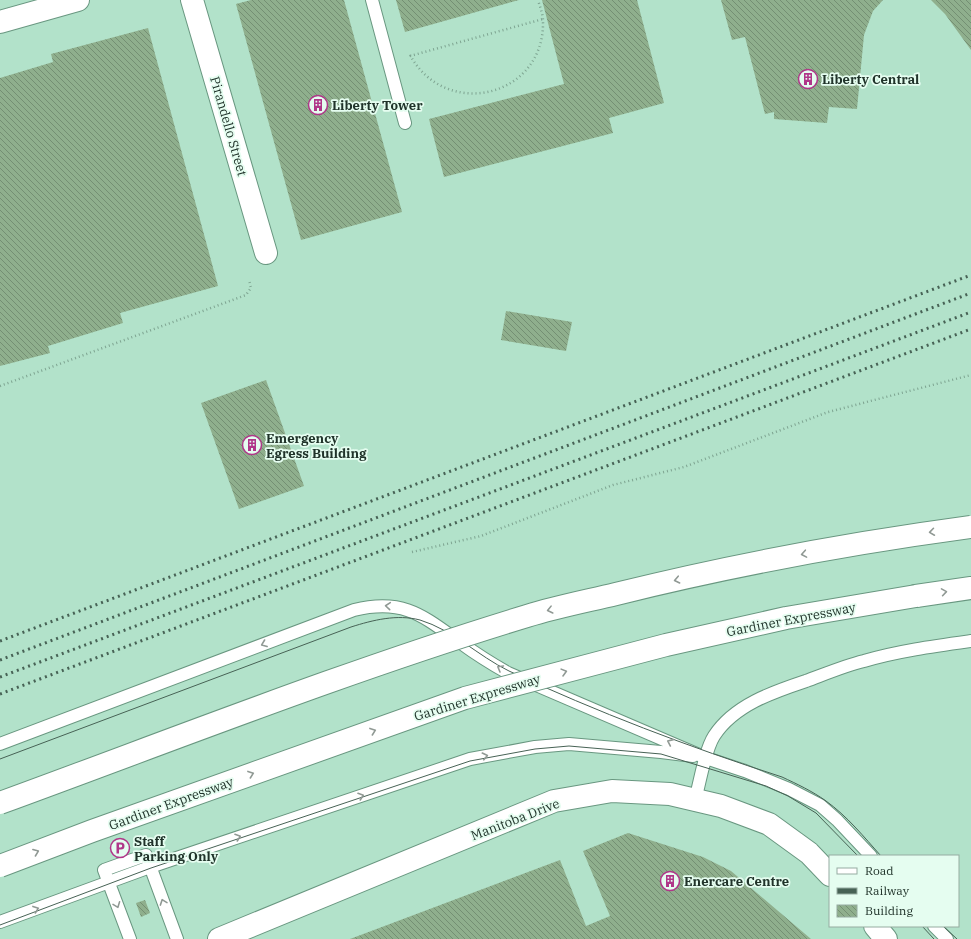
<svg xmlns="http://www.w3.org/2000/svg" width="971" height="939" viewBox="0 0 971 939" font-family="'IBM Plex Serif',serif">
	<defs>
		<pattern id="building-back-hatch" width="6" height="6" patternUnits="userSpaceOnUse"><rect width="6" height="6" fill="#8faf8d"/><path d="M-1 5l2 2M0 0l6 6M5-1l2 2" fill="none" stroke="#748f73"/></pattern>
	</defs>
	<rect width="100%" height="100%" fill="#b2e2ca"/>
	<path fill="url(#building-back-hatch)" d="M 251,0 L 344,0 L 402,212 L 301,240 L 236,4 Z
		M 396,0 L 519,0 L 405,32 Z
		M 542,0 L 637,0 L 664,103 L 609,118 L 613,133 L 444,177 L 429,119 L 564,84 Z
		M 721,0 L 883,0 L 873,11 L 864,35 L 857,109 L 829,107 L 827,123 L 774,119 L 774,112 L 765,114 L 745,37 L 732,40 Z
		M 931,0 L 971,0 L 971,50 L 945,14 Z
		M 148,28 L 218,286 L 120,313 L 123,323 L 48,346 L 50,353 L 0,366 L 0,78 L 53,62 L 51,54 Z
		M 506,311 L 572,322 L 566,351 L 501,340 Z
		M 266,380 L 304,486 L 239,509 L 201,403 Z
		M 628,833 L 703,857 L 731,871 L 811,939 L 350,939 L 560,860 L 586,926 L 610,916 L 583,851 Z
		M 145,900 L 150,913 L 141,917 L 136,903 Z"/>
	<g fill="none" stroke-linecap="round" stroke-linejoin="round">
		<defs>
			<path id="lane" d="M 372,0 L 405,123
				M 0,744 L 354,610 C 404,598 423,616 461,643 C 476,654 492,664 508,673 L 706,758 L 745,771 L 789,789 L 820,805 L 837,820 L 871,856
				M 695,800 C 700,782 705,750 714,736 C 734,705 773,692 806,681 C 825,674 844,666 864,661 C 898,651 935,646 971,641
				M 0,922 L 150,867 L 470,759 L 535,747 L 569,744 L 661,752 L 693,756
				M 934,926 L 947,939
				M 130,939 L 104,870 L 146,855 L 177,939"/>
			<path id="street" d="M 192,0 L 266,253"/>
			<path id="secondary" d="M 0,22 L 78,0
				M 875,926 L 886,939
				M 219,939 L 554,801 L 612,791 L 670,794 L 721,806 L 769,824 L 809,853 L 830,875"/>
			<path id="highway" d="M 916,596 L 971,588"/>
		</defs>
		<use href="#lane" stroke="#699780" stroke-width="14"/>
		<use href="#street" stroke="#699780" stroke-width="24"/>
		<use href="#secondary" stroke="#699780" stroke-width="24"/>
		<use href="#highway" stroke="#699780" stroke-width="24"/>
		<path stroke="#7ea491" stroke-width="2.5" stroke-dasharray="1 3" stroke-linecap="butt" d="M 410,55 C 446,121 545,97 543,21 C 543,14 540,7 538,0
			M 410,56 L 543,19
			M 0,386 L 246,295 L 251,288 L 249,280
			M 412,552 L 481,536 L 613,485 L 684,467 L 828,412 L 971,375"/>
		<use href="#lane" stroke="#fff" stroke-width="12"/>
		<use href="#street" stroke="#fff" stroke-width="22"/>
		<use href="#secondary" stroke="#fff" stroke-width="22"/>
		<use href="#highway" stroke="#fff" stroke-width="22"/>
		<path stroke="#476255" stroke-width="1" d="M 0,759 L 351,627 C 373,620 397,614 420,620 C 453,630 478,656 509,671 C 597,712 689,747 782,777 C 797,784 812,791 826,801 C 847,816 864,837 881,856
			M 0,925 L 151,868 L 470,761 L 535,749 L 569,746 L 661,754 L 766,786 L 788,796 L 816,813 L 858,856
			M 922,926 L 934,939
			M 943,926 L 957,939"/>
		<path stroke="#476255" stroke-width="3" stroke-dasharray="2 4" stroke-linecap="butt" d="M 0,641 L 971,275
			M 0,660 L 971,293
			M 0,677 L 971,312
			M 0,694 L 971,329"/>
		<defs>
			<path id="highway-bridge" d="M 0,803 C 175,739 349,670 527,616 C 556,607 587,601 616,594 C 733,565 852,543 971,527
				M 0,866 L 92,831 L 465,698 L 666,645 L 786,618 L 916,596"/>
		</defs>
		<use href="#highway-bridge" stroke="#699780" stroke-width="24" stroke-linecap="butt"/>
		<use href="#highway-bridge" stroke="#fff" stroke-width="22"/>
	</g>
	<defs><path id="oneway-chevron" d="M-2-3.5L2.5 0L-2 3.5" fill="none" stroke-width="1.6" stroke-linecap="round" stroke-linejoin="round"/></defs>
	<g stroke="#909994">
		<use href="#oneway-chevron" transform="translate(932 532) rotate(172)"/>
		<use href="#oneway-chevron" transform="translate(804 554) rotate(170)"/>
		<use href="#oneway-chevron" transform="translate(677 580) rotate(168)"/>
		<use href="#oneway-chevron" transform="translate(944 592) rotate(-9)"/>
		<use href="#oneway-chevron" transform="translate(388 606) rotate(-175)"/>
		<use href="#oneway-chevron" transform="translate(550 610) rotate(166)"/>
		<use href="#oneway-chevron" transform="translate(264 644) rotate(159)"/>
		<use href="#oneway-chevron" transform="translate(500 668) rotate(-150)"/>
		<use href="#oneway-chevron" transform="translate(564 672) rotate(-15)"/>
		<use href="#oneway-chevron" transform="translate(373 731) rotate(-20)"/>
		<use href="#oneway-chevron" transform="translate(670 742) rotate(-156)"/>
		<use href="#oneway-chevron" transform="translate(485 756) rotate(-13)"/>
		<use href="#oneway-chevron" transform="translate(251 774) rotate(-20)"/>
		<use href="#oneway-chevron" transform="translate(361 796) rotate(-19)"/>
		<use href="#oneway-chevron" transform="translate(238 837) rotate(-19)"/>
		<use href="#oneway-chevron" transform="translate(36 852) rotate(-21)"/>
		<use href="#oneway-chevron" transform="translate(163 902) rotate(-110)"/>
		<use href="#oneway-chevron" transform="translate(117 905) rotate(69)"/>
		<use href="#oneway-chevron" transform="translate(36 909) rotate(-20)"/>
	</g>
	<defs>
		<symbol id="building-ring" viewBox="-11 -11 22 22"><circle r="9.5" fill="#e5fdf0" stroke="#b03689" stroke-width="1.5"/><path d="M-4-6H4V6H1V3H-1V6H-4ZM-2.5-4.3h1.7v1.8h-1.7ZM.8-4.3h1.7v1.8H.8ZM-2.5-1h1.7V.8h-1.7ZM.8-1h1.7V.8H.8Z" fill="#b03689"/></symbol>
		<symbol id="parking-ring" viewBox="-11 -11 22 22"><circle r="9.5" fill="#e5fdf0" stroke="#b03689" stroke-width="1.5"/><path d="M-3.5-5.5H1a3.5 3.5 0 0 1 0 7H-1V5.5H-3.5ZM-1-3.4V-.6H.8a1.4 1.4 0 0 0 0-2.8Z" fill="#b03689"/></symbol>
	</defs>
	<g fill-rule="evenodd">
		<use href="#building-ring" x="797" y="68" width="22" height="22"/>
		<use href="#building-ring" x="307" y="94" width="22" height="22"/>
		<use href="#building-ring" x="241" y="434" width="22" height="22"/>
		<use href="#parking-ring" x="109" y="837" width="22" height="22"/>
		<use href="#building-ring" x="659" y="870" width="22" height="22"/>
	</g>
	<g text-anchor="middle" stroke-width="3.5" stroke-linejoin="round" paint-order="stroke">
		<g font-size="13" font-weight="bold" fill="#20332a" stroke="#e5fdf0" text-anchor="start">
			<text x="822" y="84">Liberty Central</text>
			<text x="332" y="110">Liberty Tower</text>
			<text x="266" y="443">Emergency<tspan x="266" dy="15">Egress Building</tspan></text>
			<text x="134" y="846">Staff<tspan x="134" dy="15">Parking Only</tspan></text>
			<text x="684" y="886">Enercare Centre</text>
		</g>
		<g font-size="13" fill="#20332a" stroke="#e5fdf0">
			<text transform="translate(229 126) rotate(74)" y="5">Pirandello Street</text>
			<text transform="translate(791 619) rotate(-11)" y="5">Gardiner Expressway</text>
			<text transform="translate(477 697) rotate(-17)" y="5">Gardiner Expressway</text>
			<text transform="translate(171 803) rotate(-20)" y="5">Gardiner Expressway</text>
			<text transform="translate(515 819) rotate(-21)" y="5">Manitoba Drive</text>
		</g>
	</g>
	<rect x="829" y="855" width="130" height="72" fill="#e5fdf0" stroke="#96aca1"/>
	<rect x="837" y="868" width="20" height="6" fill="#ffffff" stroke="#96aca1"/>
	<text x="865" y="875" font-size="12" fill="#20332a">Road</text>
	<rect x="837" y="888" width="20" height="6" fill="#476255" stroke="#96aca1"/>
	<text x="865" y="895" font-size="12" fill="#20332a">Railway</text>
	<rect x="837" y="905" width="20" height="12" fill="url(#building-back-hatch)" stroke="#96aca1"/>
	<text x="865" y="915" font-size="12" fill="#20332a">Building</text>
</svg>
